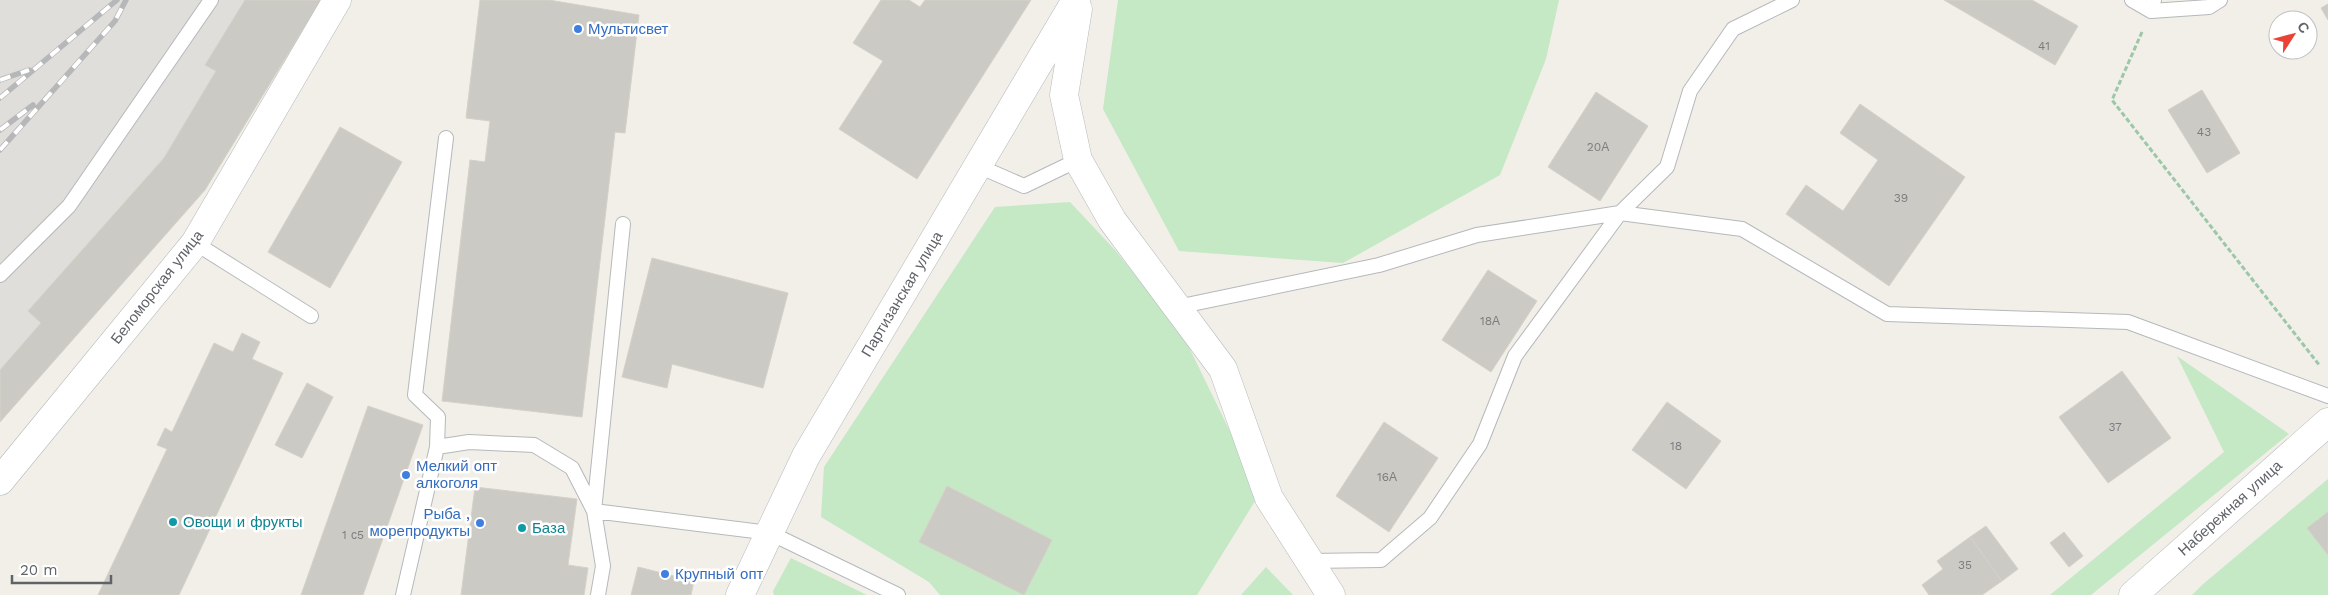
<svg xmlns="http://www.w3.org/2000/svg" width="2328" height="595" viewBox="0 0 2328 595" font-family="'Work Sans',sans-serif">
	<rect width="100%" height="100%" fill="#f1efe8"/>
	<path fill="#e0deda" d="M 0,0 L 320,0 L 0,409 Z"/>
	<path fill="#c5e8c5" d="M 1118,0 L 1559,0 L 1546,59 L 1500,175 L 1343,263 L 1179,251 L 1103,109 Z
		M 1070,202 L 1115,250 L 1182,333 L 1260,493 L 1197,595 L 940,595 L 929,582 L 821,517 L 824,467 L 995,207 Z
		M 2177,356 L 2289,434 L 2091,595 L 2050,595 L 2224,452 Z
		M 2328,479 L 2328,595 L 2192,595 L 2202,585 Z
		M 791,558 L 867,595 L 774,595 L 773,591 Z
		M 1266,567 L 1293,595 L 1241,595 Z"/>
	<path fill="#cccac5" stroke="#d6d1c6" d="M 245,0 L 321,0 L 205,190 L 0,422 L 0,370 L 41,323 L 28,311 L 164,158 L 216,71 L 205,65 Z
		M 480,0 L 549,0 L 639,15 L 625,133 L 615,132 L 582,417 L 442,401 L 470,160 L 485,162 L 490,121 L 466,118 Z
		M 881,0 L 909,0 L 920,7 L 925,0 L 1031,0 L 917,179 L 839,129 L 883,61 L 853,43 Z
		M 1944,0 L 2032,0 L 2078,26 L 2055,65 Z
		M 2328,4 L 2328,20 L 2321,8 Z
		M 2202,90 L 2240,153 L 2207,173 L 2168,110 Z
		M 1596,92 L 1648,126 L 1600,201 L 1548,167 Z
		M 1860,104 L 1965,177 L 1889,286 L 1786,214 L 1806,185 L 1843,211 L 1878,160 L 1840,133 Z
		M 340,127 L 402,162 L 330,288 L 268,252 Z
		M 652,258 L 788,293 L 763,388 L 672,364 L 667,388 L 622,377 Z
		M 1488,270 L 1537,301 L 1491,372 L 1442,340 Z
		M 242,333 L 260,342 L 252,359 L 283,373 L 179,595 L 98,595 L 167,449 L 157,445 L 165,428 L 172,432 L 214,343 L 233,352 Z
		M 2122,371 L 2171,438 L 2108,483 L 2059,417 Z
		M 307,383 L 333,397 L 302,458 L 275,445 Z
		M 1667,402 L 1721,441 L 1686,489 L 1632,450 Z
		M 368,406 L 423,425 L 363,595 L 301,595 Z
		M 1384,422 L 1438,458 L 1389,532 L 1336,496 Z
		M 947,486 L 1052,540 L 1024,595 L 919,542 Z
		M 475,487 L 577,499 L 568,565 L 588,568 L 584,595 L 461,595 Z
		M 2328,512 L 2328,555 L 2307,528 Z
		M 1986,526 L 2018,569 L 2002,581 L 1970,537 Z
		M 2064,532 L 2083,556 L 2069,567 L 2050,543 Z
		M 1970,537 L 2002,581 L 1982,595 L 1929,595 L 1922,585 L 1943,569 L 1937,561 Z
		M 638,567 L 694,581 L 691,595 L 631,595 Z"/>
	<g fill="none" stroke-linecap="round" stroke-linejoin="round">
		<defs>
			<path id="service" d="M 2132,0 L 2151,11
				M 2154,0 L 2151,11 L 2209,7 L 2220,0
				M 978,166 L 1024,186 L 1078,160
				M 195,243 L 311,316
				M 0,275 L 69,206 L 211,0
				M 1177,307 L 1379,265 L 1477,235 L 1620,213 L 1742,229 L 1887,314 L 2128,322 L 2328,396
				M 437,447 L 438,417 L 415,395 L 446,138
				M 1309,561 L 1381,560 L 1430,518 L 1480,444 L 1515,356 L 1620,213 L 1667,167 L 1690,91 L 1733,29 L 1792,0
				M 403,595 L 437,447 L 469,442 L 534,445 L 572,468 L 594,511 L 770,533 L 898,595
				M 598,595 L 603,566 L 594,511 L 623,224"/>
			<path id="minor" d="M 1078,9 L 1064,95 L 1078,160 L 1112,220 L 1223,369 L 1269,498 L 1331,595
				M 0,481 L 195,243 L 337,0
				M 740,595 L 806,456 L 1076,0
				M 2133,595 L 2328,422"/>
		</defs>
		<use href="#service" stroke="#b5b8bc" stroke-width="16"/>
		<use href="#minor" stroke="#b5b8bc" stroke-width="29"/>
		<path stroke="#9cc7a9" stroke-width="3" stroke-dasharray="5 2.5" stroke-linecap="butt" d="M 2142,32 L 2112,100 L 2320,366"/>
		<use href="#service" stroke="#fff" stroke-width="14"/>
		<use href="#minor" stroke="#fff" stroke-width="28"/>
		<defs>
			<path id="rail" d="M 0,80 L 29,70
				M 0,98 L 117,0
				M 0,130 L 33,105
				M 0,150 L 115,21 L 126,0"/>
		</defs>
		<use href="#rail" stroke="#b6b7b8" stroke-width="5.5"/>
		<use href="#rail" stroke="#fff" stroke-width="4" stroke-dasharray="11" stroke-linecap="butt"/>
	</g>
	<g fill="#3f7fe0" stroke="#fff" stroke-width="2">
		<circle cx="578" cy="29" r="5"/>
		<circle cx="406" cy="475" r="5"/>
		<circle cx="480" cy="523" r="5"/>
		<circle cx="665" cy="574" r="5"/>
	</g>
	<g fill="#0f9aa8" stroke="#fff" stroke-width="2">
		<circle cx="173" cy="522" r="5"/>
		<circle cx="522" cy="528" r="5"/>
	</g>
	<g text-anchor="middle" stroke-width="5" stroke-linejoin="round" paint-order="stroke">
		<g font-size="12" fill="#7a7d7f">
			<text x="2044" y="50">41</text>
			<text x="2204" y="136">43</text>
			<text x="1598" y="151">20А</text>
			<text x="1901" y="202">39</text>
			<text x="1490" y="325">18А</text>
			<text x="2115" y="431">37</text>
			<text x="1676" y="450">18</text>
			<text x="1387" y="481">16А</text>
			<text x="353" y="539">1 с5</text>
			<text x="1965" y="569">35</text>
		</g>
		<g font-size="15" fill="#366cbe" stroke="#fff" text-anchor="start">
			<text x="588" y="34">Мультисвет</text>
			<text x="416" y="471">Мелкий опт<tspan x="416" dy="17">алкоголя</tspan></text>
			<text x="470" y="519" text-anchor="end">Рыба ,<tspan x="470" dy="17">морепродукты</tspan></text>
			<text x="675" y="579">Крупный опт</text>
		</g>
		<g font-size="15" fill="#5f6368" stroke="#fff">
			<text transform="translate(157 287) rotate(-52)" y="5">Беломорская улица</text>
			<text transform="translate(902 294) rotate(-59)" y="5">Партизанская улица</text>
			<text transform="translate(2230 508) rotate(-42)" y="5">Набережная улица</text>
		</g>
		<g font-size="15" fill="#0d838f" stroke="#fff" text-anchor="start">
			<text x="183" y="527">Овощи и фрукты</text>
			<text x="532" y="533">База</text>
		</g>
	</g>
	<g transform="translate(2293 35) rotate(54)"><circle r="24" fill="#ffffff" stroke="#bfc1c3"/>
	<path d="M0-4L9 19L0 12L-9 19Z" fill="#ea4335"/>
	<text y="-8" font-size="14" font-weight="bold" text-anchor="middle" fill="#5f6368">С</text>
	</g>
	<path d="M12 575v8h99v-8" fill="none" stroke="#5f6368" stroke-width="2.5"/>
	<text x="20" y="575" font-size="15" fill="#5f6368" stroke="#ffffff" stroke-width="4" paint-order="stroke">20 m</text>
</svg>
